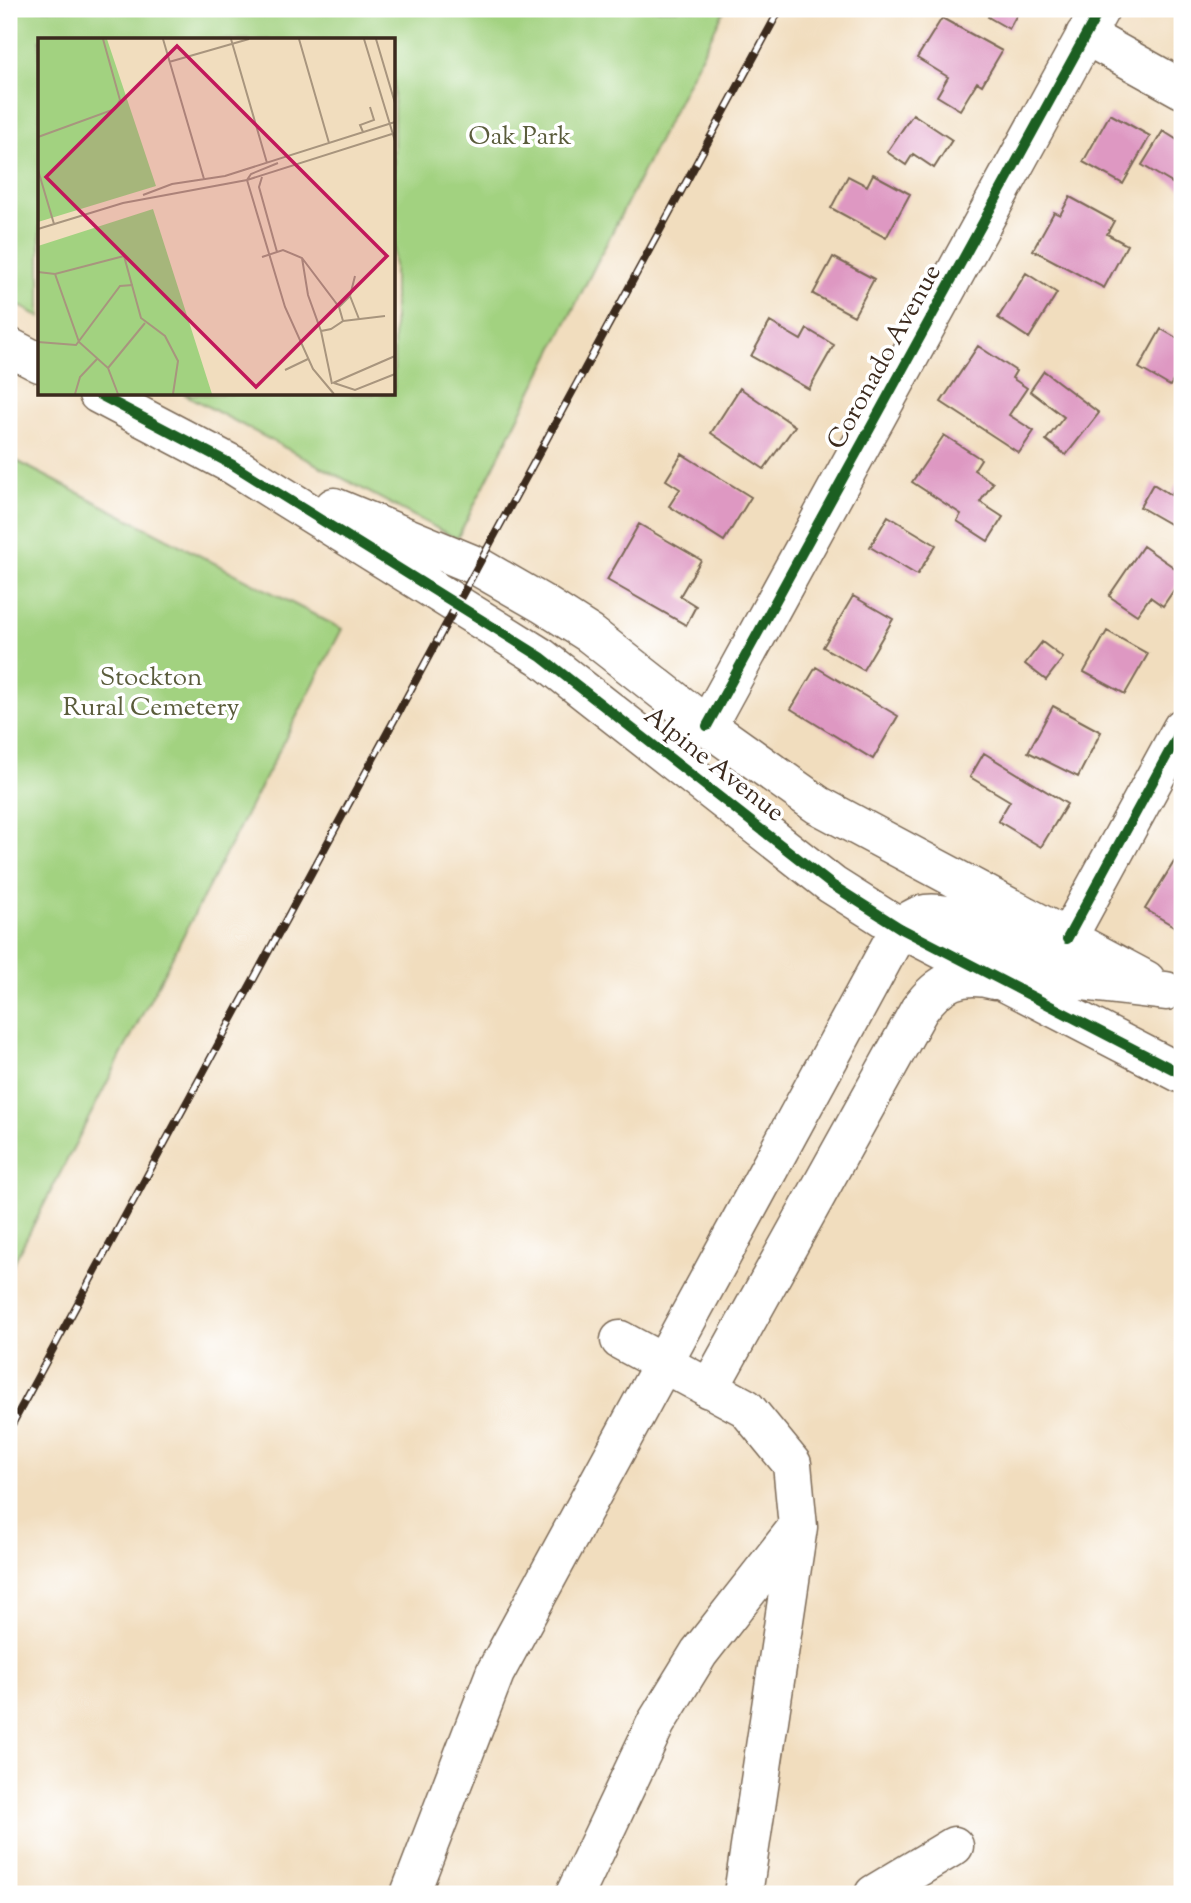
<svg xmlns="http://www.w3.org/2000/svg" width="1191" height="1903" viewBox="0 0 1191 1903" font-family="'Sorts Mill Goudy',serif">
	<rect width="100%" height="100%" fill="#fff"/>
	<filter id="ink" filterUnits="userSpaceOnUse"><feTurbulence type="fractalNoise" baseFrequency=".0143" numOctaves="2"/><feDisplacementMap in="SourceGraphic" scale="14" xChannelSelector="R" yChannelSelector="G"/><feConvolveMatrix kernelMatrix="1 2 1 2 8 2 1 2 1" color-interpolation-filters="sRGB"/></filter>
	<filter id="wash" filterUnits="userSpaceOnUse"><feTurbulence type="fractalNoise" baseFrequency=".00686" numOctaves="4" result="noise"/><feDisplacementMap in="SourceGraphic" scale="28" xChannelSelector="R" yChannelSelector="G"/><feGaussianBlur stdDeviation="1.57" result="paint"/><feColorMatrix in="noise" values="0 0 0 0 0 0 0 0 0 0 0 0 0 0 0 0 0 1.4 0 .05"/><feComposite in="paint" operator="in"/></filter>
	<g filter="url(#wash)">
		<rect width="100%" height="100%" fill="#f1ddbe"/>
		<path fill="#a2d280" stroke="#6e7e4f" stroke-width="2" d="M 9,9 L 725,9 L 457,539 L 184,394 L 394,394 L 394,40 L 40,40 L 40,317 L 9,300 Z
			M 9,457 L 342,629 L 9,1272 Z"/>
		<g id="blocks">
			<path fill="#de98c2" d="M 993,9 L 1020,9 L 1009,29 L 988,17 Z
				M 942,18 L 1002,51 L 982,85 L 977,82 L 960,110 L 937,96 L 948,77 L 917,58 Z
				M 913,114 L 952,140 L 934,168 L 913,154 L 906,165 L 887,152 Z
				M 1110,114 L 1150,136 L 1123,184 L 1083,162 Z
				M 1163,131 L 1182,143 L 1182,189 L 1142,165 Z
				M 873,174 L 910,194 L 886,238 L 831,208 L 848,176 L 867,186 Z
				M 1070,197 L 1114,221 L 1107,234 L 1127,245 L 1104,288 L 1033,250 L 1054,212 L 1060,215 Z
				M 833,257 L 874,279 L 854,316 L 813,294 Z
				M 1026,273 L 1057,293 L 1029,338 L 998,318 Z
				M 770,322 L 801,340 L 807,329 L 834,345 L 809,389 L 751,356 Z
				M 1161,329 L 1182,341 L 1182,366 L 1170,386 L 1139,368 Z
				M 978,346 L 1016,371 L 1012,378 L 1027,388 L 1009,415 L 1034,431 L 1019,453 L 941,402 Z
				M 1044,371 L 1099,413 L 1066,455 L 1046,440 L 1064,417 L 1030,391 Z
				M 740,388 L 795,426 L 764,469 L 711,433 Z
				M 944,435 L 981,459 L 974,470 L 993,483 L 980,502 L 1003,517 L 988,541 L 957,521 L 961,514 L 912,482 Z
				M 682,454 L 751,497 L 724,541 L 669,506 L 680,489 L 666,480 Z
				M 1182,475 L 1182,531 L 1140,507 L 1153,484 L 1171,495 Z
				M 888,516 L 936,545 L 917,575 L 870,547 Z
				M 639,524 L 701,560 L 680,596 L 696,606 L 686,625 L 607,580 Z
				M 1143,546 L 1182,573 L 1182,578 L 1163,606 L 1150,597 L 1137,615 L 1109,596 Z
				M 853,596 L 893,619 L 863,670 L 823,647 Z
				M 1107,631 L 1148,654 L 1125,694 L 1084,672 Z
				M 1042,642 L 1063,658 L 1046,680 L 1025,664 Z
				M 816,667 L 898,716 L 873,759 L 791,709 Z
				M 1053,706 L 1101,732 L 1078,777 L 1028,752 Z
				M 984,753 L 1067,804 L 1041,847 L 998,821 L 1010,801 L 970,777 Z
				M 1174,862 L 1182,867 L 1182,931 L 1145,909 Z"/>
		</g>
	</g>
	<g filter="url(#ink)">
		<use href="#blocks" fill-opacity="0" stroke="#7b6956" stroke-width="2"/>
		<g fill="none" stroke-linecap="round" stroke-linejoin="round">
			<defs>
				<path id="minor" d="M 1085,35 L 1182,89
					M 9,347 L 40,363
					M 98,394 L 233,465 L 541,657 L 832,885 L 900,928 L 1182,1074
					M 334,507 L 477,566 L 543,604 L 590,634 L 707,726 L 818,805 L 1146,980
					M 707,726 L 1100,9
					M 1067,939 L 1182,728
					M 620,1340 L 746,1408 L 792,1464 L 798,1527 L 743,1894
					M 709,1389 L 919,1010 C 939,982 960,971 995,980
					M 410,1894 L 495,1673 L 900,928 C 916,914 926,911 947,915 L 1081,981 L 1166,991
					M 575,1894 L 656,1723 L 699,1653 L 797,1528
					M 874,1894 L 954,1846"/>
			</defs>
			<use href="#minor" stroke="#7b6956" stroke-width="41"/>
			<use href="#minor" stroke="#fff" stroke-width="38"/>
			<defs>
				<path id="rail" d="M 9,1430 L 780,9"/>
			</defs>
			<use href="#rail" stroke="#3b2a1e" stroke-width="8"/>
			<use href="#rail" stroke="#fff" stroke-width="5" stroke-dasharray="16" stroke-linecap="butt"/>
			<defs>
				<path id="cycleway" d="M 98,394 L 233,465 L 541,657 L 832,885 L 900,928 L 1182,1074
					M 707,726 L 1100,9
					M 1067,939 L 1182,728"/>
			</defs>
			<use href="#cycleway" stroke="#fff" stroke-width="15"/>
			<use href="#cycleway" stroke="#1b5e20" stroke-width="10"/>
		</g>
	</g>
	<g text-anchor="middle" stroke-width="7" stroke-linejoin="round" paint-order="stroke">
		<g font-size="26" fill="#5a5c3b" stroke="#fff">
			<text x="520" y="144">Oak Park</text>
			<text x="151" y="685">Stockton<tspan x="151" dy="30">Rural Cemetery</tspan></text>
		</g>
		<g font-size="26" fill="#3b2a1e" stroke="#fff">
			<text transform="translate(883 356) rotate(-61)" y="9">Coronado Avenue</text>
			<text transform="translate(715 763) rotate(38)" y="9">Alpine Avenue</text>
		</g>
	</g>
	<g transform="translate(38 38)">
		<rect width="357" height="357" fill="#f1ddbe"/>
		<path d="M 0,1 L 69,1 L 118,148 L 0,184 ZM 115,171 L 174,356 L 0,356 L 0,208 Z" fill="#a2d280"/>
		<path fill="none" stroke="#a8957e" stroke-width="2" d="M 125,1 L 166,141M 193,1 L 229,125M 261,1 L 291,105M 326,1 L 357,103M 338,1 L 357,65M 131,24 L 211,1M 325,94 L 322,87 L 336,82 L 332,69M 0,99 L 77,71 L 82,62 L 65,1M 240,125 L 213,136 L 209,142 L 247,269 L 275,331 L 296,356M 0,132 L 16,186M 224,139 L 221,149 L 239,214M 105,157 L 134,146 L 187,138 L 357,84M 0,191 L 85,165 L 209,142 L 357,95M 224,219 L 245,212 L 264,220 L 301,269 L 305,283 L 293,291 L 283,293 L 270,257 L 264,220M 0,234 L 17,236 L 86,218 L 103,280 L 127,298 L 140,323 L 135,356M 17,236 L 41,304 L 70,330 L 80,356M 312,258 L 321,281M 301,269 L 312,258 L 317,238M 305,283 L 347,278M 283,293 L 294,346M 0,304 L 38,307 L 82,248 L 95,247M 70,330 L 107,285M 247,332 L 270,321M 295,345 L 357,318M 296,345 L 317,352 L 357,336M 37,356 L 42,339 L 59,321"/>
		<path fill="#c2185b" fill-opacity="0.15" stroke="#c2185b" stroke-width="3.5" d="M 139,8 L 349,218 L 218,349 L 8,139 Z"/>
		<rect width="357" height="357" fill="none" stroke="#3b2a1e" stroke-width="3.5"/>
	</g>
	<rect width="1191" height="1903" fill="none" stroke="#fff" stroke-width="35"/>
</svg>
